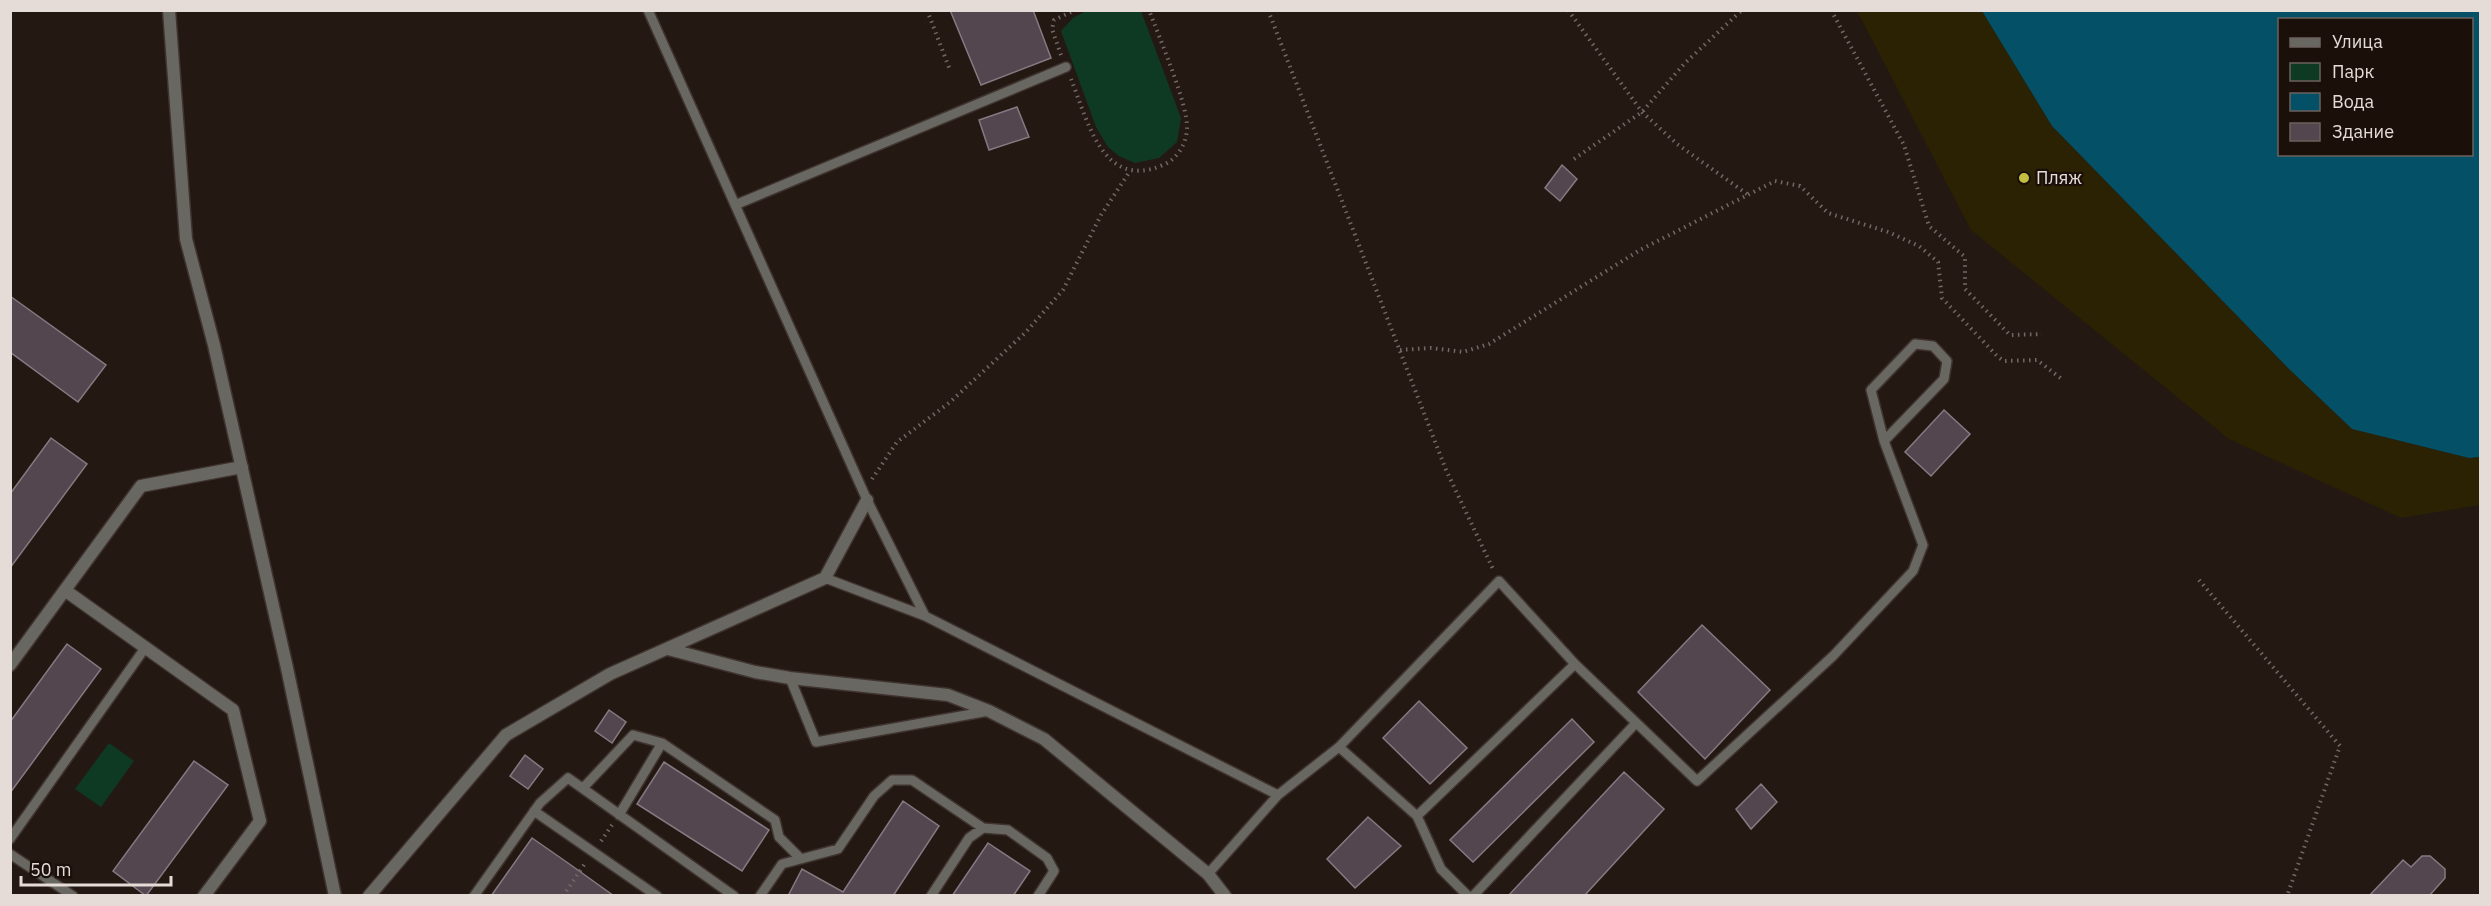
<svg xmlns="http://www.w3.org/2000/svg" width="2491" height="906" viewBox="0 0 2491 906" font-family="'IBM Plex Sans',sans-serif">
	<rect width="100%" height="100%" fill="#241813"/>
	<path fill="#0e3a23" d="M 1088,10 L 1141,11 L 1181,118 L 1177,142 L 1159,158 L 1135,163 L 1119,156 L 1108,147 L 1096,127 L 1061,31 L 1073,18 Z
		M 109,743 L 134,761 L 101,807 L 75,789 Z"/>
	<path fill="#2a2202" d="M 1857,11 L 1982,11 L 2052,126 L 2289,369 L 2352,429 L 2469,458 L 2480,457 L 2480,505 L 2401,518 L 2229,439 L 1971,230 Z"/>
	<path fill="#035067" fill-rule="evenodd" d="M 1982,11 L 2480,11 L 2480,457 L 2469,458 L 2352,429 L 2289,369 L 2052,126 ZM 2280,20 L 2472,20 L 2472,154 L 2280,154 Z"/>
	<path fill="#53464e" stroke="#877982" stroke-width="1.5" d="M 950,10 L 1033,10 L 1051,58 L 981,85 Z
		M 1017,107 L 1029,137 L 989,150 L 979,120 Z
		M 1562,165 L 1577,179 L 1560,201 L 1545,188 Z
		M 10,296 L 106,365 L 78,402 L 10,352 Z
		M 1944,410 L 1970,434 L 1931,476 L 1905,452 Z
		M 51,438 L 87,464 L 10,568 L 10,494 Z
		M 1702,625 L 1770,690 L 1705,759 L 1638,692 Z
		M 67,644 L 101,669 L 10,793 L 10,722 Z
		M 1419,701 L 1467,748 L 1430,784 L 1383,738 Z
		M 609,710 L 626,722 L 612,743 L 595,731 Z
		M 1572,719 L 1594,742 L 1473,862 L 1450,840 Z
		M 525,755 L 543,769 L 528,789 L 510,776 Z
		M 194,761 L 228,785 L 146,896 L 113,871 Z
		M 664,762 L 769,830 L 742,871 L 637,804 Z
		M 1624,772 L 1664,809 L 1584,896 L 1508,896 Z
		M 1761,784 L 1777,802 L 1751,829 L 1736,809 Z
		M 903,801 L 939,826 L 893,896 L 788,896 L 802,869 L 843,892 Z
		M 1368,817 L 1401,846 L 1355,888 L 1327,859 Z
		M 532,838 L 568,863 L 614,896 L 491,896 Z
		M 988,843 L 1030,871 L 1013,896 L 952,896 Z
		M 2422,856 L 2430,856 L 2445,869 L 2445,878 L 2429,896 L 2369,896 L 2403,860 L 2411,867 Z"/>
	<g fill="none" stroke-linecap="round" stroke-linejoin="round">
		<defs>
			<path id="lane" d="M 648,10 L 867,500 L 925,616 L 1278,795 L 1339,747 L 1499,581 L 1575,664 L 1697,781 L 1833,656 L 1913,571 L 1923,545 L 1884,441 L 1944,379 L 1947,361 L 1933,346 L 1915,344 L 1871,390 L 1884,441
				M 735,205 L 1066,67
				M 825,578 L 925,616
				M 790,678 L 816,742 L 989,711
				M 1339,747 L 1417,816 L 1441,869 L 1468,896
				M 583,788 L 633,735 L 662,743 L 775,820 L 779,837 L 801,859
				M 534,811 L 657,896
				M 619,815 L 662,743
				M 1417,816 L 1575,664
				M 10,839 L 145,648
				M 10,854 L 73,896
				M 1208,874 L 1278,795
				M 474,896 L 540,803 L 568,778 L 734,896
				M 760,896 L 782,864 L 838,849 L 874,796 L 892,780 L 912,780 L 983,828
				M 931,896 L 969,838 L 983,828 L 1008,830 L 1047,858 L 1054,871 L 1038,896
				M 1473,896 L 1636,723"/>
			<path id="street" d="M 169,10 L 186,239 L 214,345 L 287,668 L 335,896
				M 66,591 L 233,710 L 260,821 L 204,896
				M 668,649 L 755,672 L 790,678 L 948,695 L 989,711 L 1044,739 L 1208,874 L 1225,896
				M 10,665 L 141,486 L 242,467
				M 369,896 L 506,735 L 610,674 L 825,578 L 867,500"/>
		</defs>
		<use href="#lane" stroke="#3f332f" stroke-width="12"/>
		<use href="#street" stroke="#3f332f" stroke-width="15"/>
		<path stroke="#736864" stroke-width="4" stroke-dasharray="1.5 4.5" stroke-linecap="butt" d="M 927,10 L 950,70
			M 1268,10 L 1446,470 L 1493,569
			M 1568,10 L 1642,112 L 1677,144 L 1747,194
			M 1831,10 L 1904,145 L 1929,226 L 1965,257 L 1965,289 L 2010,335 L 2042,334
			M 1061,55 L 1052,29 L 1054,20 L 1075,10
			M 1071,79 C 1088,121 1102,191 1163,165 C 1177,159 1186,145 1187,129 C 1188,104 1159,37 1149,10
			M 1574,159 L 1642,112 L 1684,64 L 1742,10
			M 1400,350 L 1431,348 L 1463,352 L 1489,344 L 1640,250 L 1775,181 L 1800,186 L 1828,213 L 1888,232 L 1919,246 L 1938,262 L 1942,298 L 1998,357 L 2004,361 L 2037,360 L 2063,380
			M 872,479 L 897,442 L 949,403 L 1026,332 L 1063,290 L 1101,215 L 1130,171
			M 2199,580 L 2340,746 L 2287,896
			M 601,841 L 612,825
			M 563,896 L 586,862"/>
		<use href="#lane" stroke="#696761" stroke-width="9"/>
		<use href="#street" stroke="#696761" stroke-width="12"/>
	</g>
	<circle fill="#c1be40" stroke="#1b0f0a" stroke-width="2" cx="2024" cy="178" r="6"/>
	<g text-anchor="middle" stroke-width="4.5" stroke-linejoin="round" paint-order="stroke">
		<g font-size="18" fill="#e5dcd8" stroke="#1b0f0a" text-anchor="start">
			<text x="2036" y="184">Пляж</text>
		</g>
	</g>
	<rect width="2491" height="906" fill="none" stroke="#e5dcd8" stroke-width="24"/>
	<rect x="2278" y="18" width="195" height="138" fill="#1b0f0a" stroke="#6c615c" stroke-width="1.5"/>
	<rect x="2290" y="38" width="30" height="9" fill="#696761" stroke="#6c615c" stroke-width="1.5"/>
	<text x="2332" y="48" font-size="18" fill="#e5dcd8">Улица</text>
	<rect x="2290" y="63" width="30" height="18" fill="#0e3a23" stroke="#6c615c" stroke-width="1.5"/>
	<text x="2332" y="78" font-size="18" fill="#e5dcd8">Парк</text>
	<rect x="2290" y="93" width="30" height="18" fill="#035067" stroke="#6c615c" stroke-width="1.5"/>
	<text x="2332" y="108" font-size="18" fill="#e5dcd8">Вода</text>
	<rect x="2290" y="123" width="30" height="18" fill="#53464e" stroke="#6c615c" stroke-width="1.5"/>
	<text x="2332" y="138" font-size="18" fill="#e5dcd8">Здание</text>
	<path d="M21 876v9h150v-9" fill="none" stroke="#e5dcd8" stroke-width="3"/>
	<text x="30" y="876" font-size="18" fill="#e5dcd8" stroke="#1b0f0a" stroke-width="4.5" paint-order="stroke">50 m</text>
</svg>
